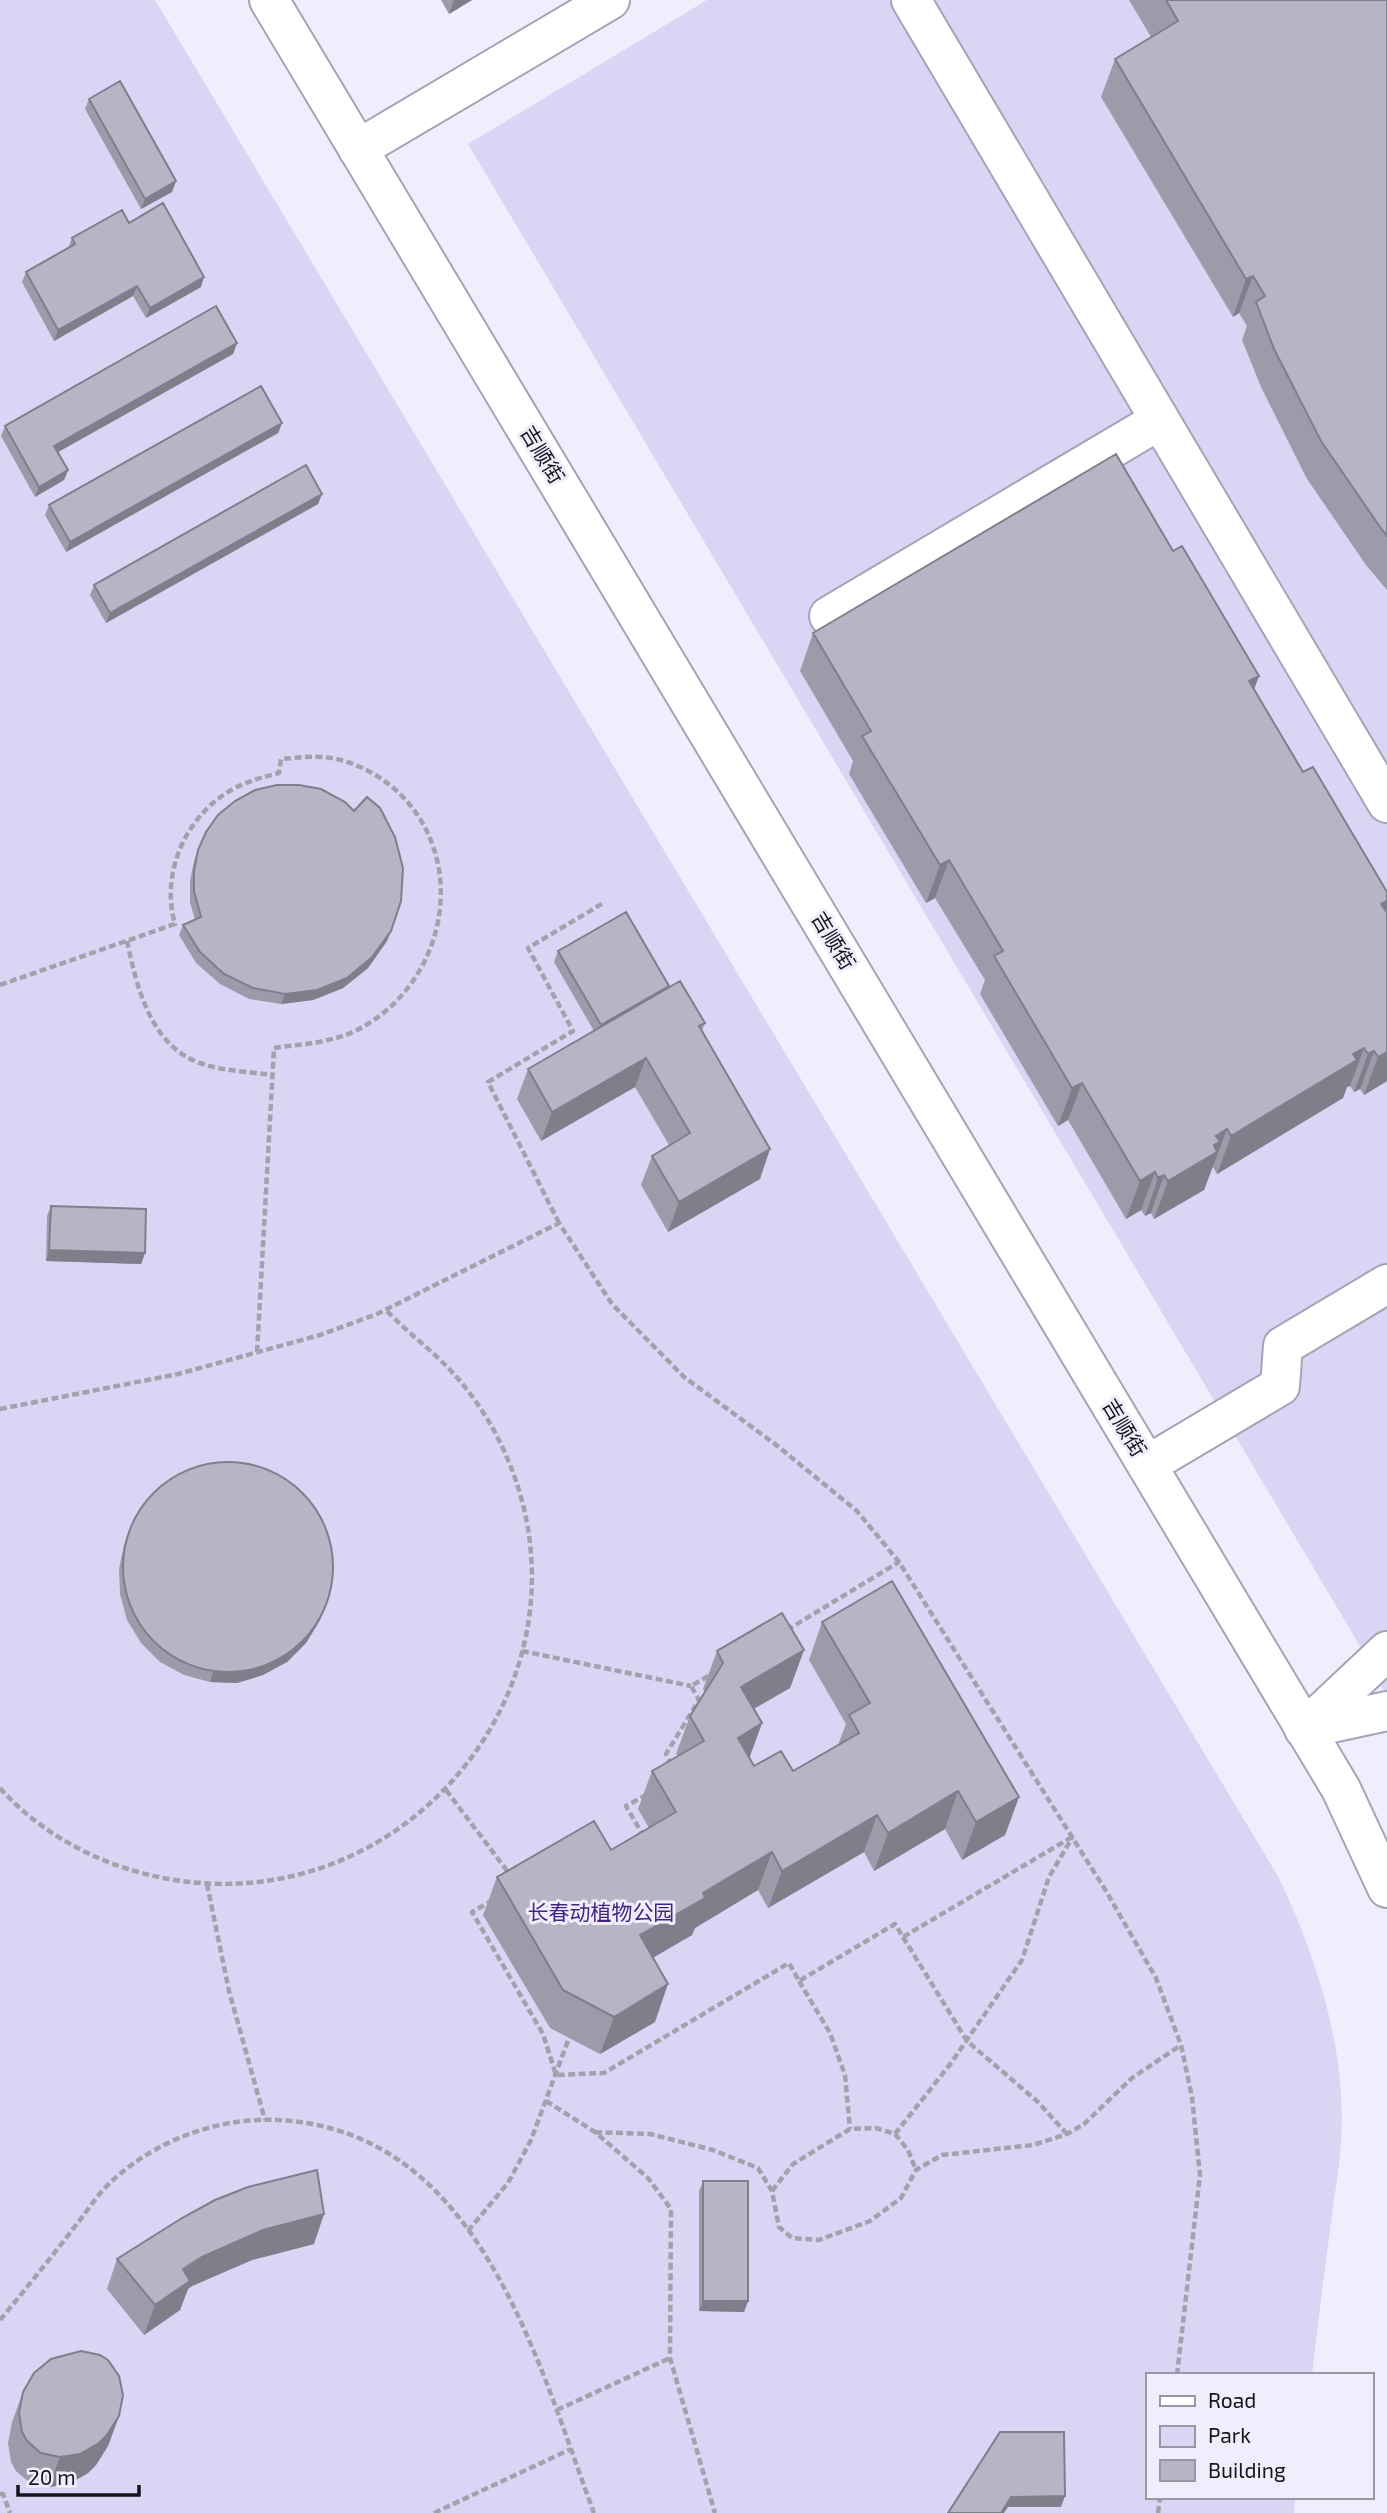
<svg xmlns="http://www.w3.org/2000/svg" width="1387" height="2513" viewBox="0 0 1387 2513" font-family="'Exo 2','Noto Sans SC',sans-serif">
	<rect width="100%" height="100%" fill="#f0eefd"/>
	<path fill="#dad5f5" d="M 0,0 L 155,0 L 1279,1878 C 1317,1958 1347,2051 1341,2141 C 1340,2166 1335,2191 1332,2215 C 1325,2268 1318,2322 1312,2375 L 1147,2375 L 1147,2497 L 1295,2497 L 1294,2513 L 0,2513 Z
		M 707,0 L 1387,0 L 1387,1697 L 1354,1636 L 468,144 Z"/>
	<g fill="none" stroke-linecap="round" stroke-linejoin="round">
		<defs>
			<path id="minor" d="M 911,0 L 1387,803
				M 358,149 L 610,0
				M 829,616 L 1160,420
				M 1147,1465 L 1280,1386 L 1283,1346 L 1387,1284
				M 1304,1729 L 1387,1651
				M 1304,1729 L 1387,1711"/>
			<path id="major" d="M 269,0 L 1341,1789 L 1387,1888"/>
		</defs>
		<use href="#minor" stroke="#a6a3b5" stroke-width="42"/>
		<use href="#major" stroke="#a6a3b5" stroke-width="42"/>
		<path stroke="#a2a1ac" stroke-width="4.5" stroke-dasharray="7 3.5" stroke-linecap="butt" d="M 127,941 C 137,988 151,1048 203,1064 C 224,1071 250,1072 273,1075
			M 0,985 L 175,924 C 160,873 186,815 233,789 C 248,781 263,777 279,773 L 281,759 C 295,758 309,756 324,757 C 352,760 379,774 399,793 C 472,864 444,986 357,1030 C 332,1043 301,1044 274,1048 L 257,1353
			M 559,1223 L 488,1082 L 573,1031 L 528,948 L 605,902
			M 0,1409 L 178,1374 L 320,1335 L 377,1314 L 559,1223 L 612,1304 L 684,1377 L 775,1444 L 857,1511 L 899,1562 L 1106,1891 L 1156,1978 L 1181,2045 L 1192,2097 L 1200,2175 L 1177,2375
			M 787,1630 L 899,1562
			M 522,1651 L 691,1686
			M 672,1765 L 666,1754 L 699,1700 L 691,1686 L 710,1675
			M 0,1788 C 35,1828 87,1858 138,1872 C 401,1945 626,1668 492,1427 C 478,1402 458,1376 437,1357 C 420,1341 402,1327 386,1310
			M 446,1790 L 511,1876
			M 644,1837 L 626,1806 L 646,1795
			M 207,1884 L 229,1991 L 265,2120
			M 493,1900 L 472,1912 L 543,2034 L 556,2075 L 604,2073 L 789,1963 L 799,1981 L 895,1924 L 903,1937 L 1072,1837
			M 903,1937 L 967,2041 L 1038,2102 L 1067,2134
			M 799,1981 L 830,2033 L 845,2075 L 850,2129
			M 546,2101 L 595,2132 L 648,2178 L 671,2209 L 670,2358 L 715,2513
			M 595,2132 L 650,2134 L 713,2150 L 758,2168 L 772,2191 L 779,2227 L 792,2238 L 819,2240 L 870,2221 L 901,2198 L 916,2170 L 942,2155 L 1033,2145 L 1067,2134 L 1084,2124 L 1132,2078 L 1181,2045
			M 895,2134 L 951,2063 L 1022,1960 L 1049,1877 L 1072,1838
			M 772,2191 L 793,2164 L 850,2129 L 876,2128 L 895,2134 L 908,2150 L 916,2170
			M 468,2231 L 508,2183 L 531,2140 L 569,2038
			M 0,2320 C 25,2290 49,2260 73,2229 C 86,2213 98,2193 113,2180 C 157,2140 218,2117 278,2120 C 479,2130 536,2358 594,2513
			M 557,2410 L 670,2358
			M 0,2494 L 3,2494 L 10,2513
			M 434,2513 L 571,2449
			M 1158,2513 L 1160,2497"/>
		<use href="#minor" stroke="#fff" stroke-width="38"/>
		<use href="#major" stroke="#fff" stroke-width="38"/>
	</g>
	<path fill="#9d9baa" d="M 441,0 L 472,0 L 449,14 Z
		M 1129,0 L 1387,0 L 1387,590 L 1366,565 L 1307,479 L 1261,387 L 1242,340 L 1247,326 L 1239,313 L 1233,317 L 1101,97 L 1115,59 L 1151,37 Z
		M 89,99 L 176,181 L 172,192 L 141,209 L 85,109 Z
		M 129,223 L 201,287 L 146,318 L 133,296 L 54,341 L 22,282 L 26,272 L 68,248 L 72,238 Z
		M 237,343 L 233,354 L 58,452 L 68,470 L 64,480 L 35,497 L 1,436 L 5,426 Z
		M 282,423 L 278,433 L 66,552 L 45,515 L 49,505 Z
		M 322,494 L 318,504 L 106,623 L 90,595 L 94,585 Z
		M 813,633 L 1254,689 L 1303,772 L 1387,892 L 1387,1081 L 1364,1095 L 1360,1089 L 1354,1092 L 1350,1086 L 1347,1087 L 1343,1098 L 1217,1174 L 1213,1167 L 1212,1168 L 1204,1190 L 1154,1219 L 1151,1213 L 1145,1216 L 1141,1210 L 1126,1219 L 1068,1120 L 1058,1126 L 980,994 L 985,980 L 935,898 L 926,903 L 849,774 L 853,761 L 800,671 Z
		M 198,850 L 387,941 L 368,968 L 343,988 L 313,1000 L 281,1004 L 249,999 L 220,984 L 196,963 L 179,935 L 183,925 L 195,920 L 190,902 L 190,881 L 194,861 Z
		M 558,951 L 669,986 L 669,987 L 705,1023 L 702,1031 L 760,1179 L 668,1232 L 641,1185 L 652,1156 L 669,1145 L 635,1087 L 541,1141 L 517,1099 L 528,1069 L 594,1031 L 554,962 Z
		M 51,1206 L 145,1253 L 141,1264 L 46,1261 L 47,1216 Z
		M 128,1534 L 320,1620 L 306,1643 L 287,1662 L 263,1675 L 237,1683 L 210,1682 L 184,1675 L 160,1662 L 141,1643 L 127,1620 L 120,1594 L 119,1569 L 124,1545 Z
		M 822,1622 L 1019,1797 L 1005,1835 L 962,1860 L 945,1829 L 874,1871 L 864,1852 L 768,1908 L 758,1890 L 695,1928 L 692,1935 L 653,1958 L 655,2022 L 600,2054 L 550,2028 L 483,1915 L 497,1877 L 611,1850 L 649,1828 L 638,1809 L 652,1771 L 678,1756 L 676,1754 L 690,1716 L 705,1692 L 703,1689 L 717,1651 L 804,1650 L 790,1688 L 754,1709 L 762,1723 L 749,1759 L 754,1766 L 793,1771 L 838,1745 L 846,1724 L 809,1660 Z
		M 703,2181 L 748,2301 L 744,2312 L 699,2311 L 699,2191 Z
		M 314,2244 L 252,2260 L 192,2286 L 188,2289 L 180,2310 L 144,2335 L 107,2289 L 117,2259 Z
		M 23,2392 L 119,2416 L 108,2446 L 96,2465 L 88,2473 L 69,2484 L 49,2487 L 30,2483 L 16,2471 L 11,2462 L 8,2443 L 12,2422 Z"/>
	<path fill="#807e8b" d="M 454,0 L 472,0 L 449,14 Z
		M 176,181 L 172,192 L 141,209 L 145,199 Z
		M 1253,276 L 1239,313 L 1233,317 L 1246,279 Z
		M 204,277 L 201,287 L 146,318 L 150,308 Z
		M 137,286 L 133,296 L 54,341 L 58,330 Z
		M 237,343 L 233,354 L 51,456 L 54,446 Z
		M 282,423 L 278,433 L 66,552 L 70,542 Z
		M 68,470 L 64,480 L 35,497 L 39,487 Z
		M 322,494 L 318,504 L 106,623 L 110,613 Z
		M 1259,676 L 1245,714 L 1249,681 Z
		M 949,860 L 935,898 L 926,903 L 940,865 Z
		M 1387,901 L 1387,910 L 1377,936 L 1381,904 Z
		M 391,931 L 387,941 L 368,968 L 343,988 L 313,1000 L 281,1004 L 285,994 Z
		M 1364,1048 L 1350,1086 L 1347,1087 L 1343,1098 L 1217,1174 L 1231,1136 Z
		M 1374,1051 L 1360,1089 L 1354,1092 L 1368,1054 Z
		M 1387,1052 L 1387,1081 L 1364,1095 L 1378,1057 Z
		M 646,1058 L 635,1087 L 541,1141 L 552,1112 Z
		M 1082,1083 L 1068,1120 L 1058,1126 L 1072,1088 Z
		M 1227,1129 L 1204,1190 L 1154,1219 L 1168,1181 L 1216,1136 Z
		M 770,1149 L 760,1179 L 668,1232 L 679,1202 Z
		M 1155,1172 L 1141,1210 L 1126,1219 L 1140,1181 Z
		M 1164,1175 L 1151,1213 L 1145,1216 L 1158,1178 Z
		M 49,1250 L 145,1253 L 141,1264 L 46,1261 Z
		M 324,1610 L 320,1620 L 306,1643 L 287,1662 L 263,1675 L 237,1683 L 210,1682 L 213,1672 Z
		M 804,1650 L 790,1688 L 727,1724 L 741,1687 Z
		M 762,1723 L 748,1761 L 738,1738 Z
		M 958,1791 L 945,1829 L 874,1871 L 888,1833 Z
		M 1019,1797 L 1005,1835 L 962,1860 L 976,1822 Z
		M 877,1815 L 864,1852 L 768,1908 L 782,1871 Z
		M 772,1852 L 758,1890 L 695,1928 L 692,1935 L 626,1973 L 640,1935 L 703,1893 Z
		M 668,1984 L 655,2022 L 600,2054 L 614,2017 Z
		M 324,2214 L 314,2244 L 252,2260 L 192,2286 L 188,2289 L 180,2310 L 144,2335 L 155,2305 L 183,2269 L 202,2257 L 263,2230 Z
		M 703,2301 L 748,2301 L 744,2312 L 699,2311 Z
		M 119,2416 L 108,2446 L 96,2465 L 88,2473 L 69,2484 L 49,2487 L 60,2457 Z
		M 1065,2496 L 1061,2507 L 1008,2507 L 1004,2513 L 1001,2513 L 1011,2497 Z"/>
	<path fill="#b7b4c6" stroke="#807e8b" stroke-width="2" d="M 1166,0 L 1387,0 L 1387,536 L 1380,527 L 1321,441 L 1274,349 L 1256,302 L 1265,296 L 1253,276 L 1246,279 L 1115,59 L 1178,21 Z
		M 120,81 L 176,181 L 145,199 L 89,99 Z
		M 163,203 L 204,277 L 150,308 L 137,286 L 58,330 L 26,272 L 75,244 L 72,238 L 122,210 L 129,223 Z
		M 216,306 L 237,343 L 54,446 L 68,470 L 39,487 L 5,426 Z
		M 261,386 L 282,423 L 70,542 L 49,505 Z
		M 1116,454 L 1173,551 L 1182,546 L 1259,676 L 1249,681 L 1303,772 L 1313,767 L 1387,892 L 1387,901 L 1381,904 L 1387,913 L 1387,1052 L 1378,1057 L 1374,1051 L 1368,1054 L 1364,1048 L 1353,1054 L 1357,1060 L 1231,1136 L 1227,1129 L 1216,1136 L 1220,1142 L 1214,1145 L 1217,1152 L 1168,1181 L 1164,1175 L 1158,1178 L 1155,1172 L 1140,1181 L 1082,1083 L 1072,1088 L 994,956 L 1003,951 L 949,860 L 940,865 L 862,736 L 871,731 L 813,633 Z
		M 306,465 L 322,494 L 110,613 L 94,585 Z
		M 277,785 L 299,785 L 321,789 L 345,802 L 354,811 L 367,797 L 380,808 L 395,837 L 403,868 L 401,901 L 391,931 L 372,957 L 347,978 L 317,990 L 285,994 L 253,988 L 224,974 L 200,952 L 183,925 L 201,917 L 194,891 L 194,871 L 198,850 L 206,832 L 218,815 L 235,801 L 255,790 Z
		M 626,912 L 669,986 L 601,1025 L 558,951 Z
		M 680,981 L 705,1023 L 699,1026 L 770,1149 L 679,1202 L 652,1156 L 690,1133 L 646,1058 L 552,1112 L 528,1069 Z
		M 51,1206 L 146,1209 L 145,1253 L 49,1250 Z
		M123 1567a105 105 0 1 1 210 0a105 105 0 1 1-210 0Z
		M 892,1581 L 1019,1797 L 976,1822 L 958,1791 L 888,1833 L 877,1815 L 782,1871 L 772,1852 L 703,1893 L 705,1898 L 640,1935 L 668,1984 L 614,2017 L 563,1990 L 497,1877 L 594,1821 L 611,1850 L 676,1812 L 652,1771 L 704,1741 L 690,1716 L 723,1663 L 717,1651 L 782,1613 L 804,1650 L 741,1687 L 762,1723 L 738,1738 L 754,1766 L 781,1751 L 793,1771 L 859,1733 L 849,1715 L 870,1703 L 822,1622 Z
		M 317,2170 L 324,2214 L 263,2230 L 202,2257 L 183,2269 L 190,2281 L 155,2305 L 117,2259 L 182,2218 L 215,2200 L 248,2187 Z
		M 703,2181 L 748,2181 L 748,2301 L 703,2301 Z
		M 81,2351 L 100,2355 L 108,2360 L 119,2376 L 123,2395 L 119,2416 L 107,2435 L 99,2443 L 80,2454 L 60,2457 L 41,2453 L 27,2441 L 22,2432 L 19,2413 L 23,2392 L 34,2373 L 51,2359 Z
		M 1000,2432 L 1064,2432 L 1065,2496 L 1011,2497 L 1001,2513 L 948,2513 Z"/>
	<g text-anchor="middle" stroke-width="6" stroke-linejoin="round" paint-order="stroke">
		<g font-size="21" fill="#15141a" stroke="#f0eefd">
			<text transform="translate(542 455) rotate(59)" y="7">吉顺街</text>
			<text transform="translate(833 941) rotate(59)" y="7">吉顺街</text>
			<text transform="translate(1124 1428) rotate(59)" y="7">吉顺街</text>
		</g>
		<g font-size="21" fill="#432580" stroke="#f0eefd">
			<text x="601" y="1920">长春动植物公园</text>
		</g>
	</g>
	<rect x="1146" y="2373" width="228" height="126" fill="#f0eefd" stroke="#9897a2" stroke-width="2"/>
	<rect x="1160" y="2396" width="35" height="10" fill="#ffffff" stroke="#9897a2" stroke-width="2"/>
	<text x="1208" y="2408" font-size="21" fill="#15141a">Road</text>
	<rect x="1160" y="2426" width="35" height="21" fill="#dad5f5" stroke="#9897a2" stroke-width="2"/>
	<text x="1208" y="2443" font-size="21" fill="#15141a">Park</text>
	<rect x="1160" y="2460" width="35" height="21" fill="#b7b4c6" stroke="#9897a2" stroke-width="2"/>
	<text x="1208" y="2478" font-size="21" fill="#15141a">Building</text>
	<path d="M18 2485v10h121v-10" fill="none" stroke="#15141a" stroke-width="3.5"/>
	<text x="28" y="2485" font-size="21" fill="#15141a" stroke="#f0eefd" stroke-width="5" paint-order="stroke">20 m</text>
</svg>
